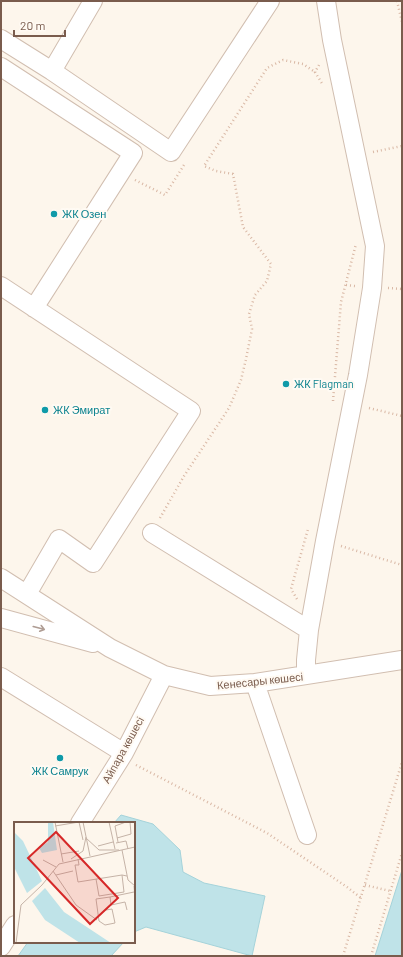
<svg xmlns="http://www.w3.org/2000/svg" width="403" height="957" viewBox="0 0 403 957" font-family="Barlow,sans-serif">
	<rect width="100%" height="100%" fill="#fdf6ec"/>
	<path fill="#bfe3e8" stroke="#a5d3da" d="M 121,815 L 153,824 L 180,850 L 183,872 L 204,883 L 265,896 L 252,956 L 146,927 L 134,932 L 134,823 L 114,823 Z
		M 402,870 L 402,956 L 375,956 Z
		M 28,942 L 124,942 L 111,956 L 18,956 Z"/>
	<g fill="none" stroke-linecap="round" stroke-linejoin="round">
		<defs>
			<path id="minor" d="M 1,39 L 52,71 L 93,1
				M 1,67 L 133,153 L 34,308
				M 52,71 L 171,152 L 270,1
				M 1,286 L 191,411 L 93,563 L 59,539 L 27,594
				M 152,533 L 309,630
				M 1,578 L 110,648 L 164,675 L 210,686 L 255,683 L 402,660
				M 1,618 L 93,643
				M 306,675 L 306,660 L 309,630 L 325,541 L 358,375 L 372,288 L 375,246 L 332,40 L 326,1
				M 1,677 L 124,753
				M 255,683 L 307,835
				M 80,823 L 124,753 L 164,675
				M 1,947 L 15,925"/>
		</defs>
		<use href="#minor" stroke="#d1beb0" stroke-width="20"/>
		<path stroke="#d9b8a5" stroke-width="2.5" stroke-dasharray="1 3" stroke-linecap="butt" d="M 397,1 L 402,22
			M 319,65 L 315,72 L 323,85
			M 373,152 L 402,146
			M 135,180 L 165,195 L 184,165
			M 346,285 L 355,286
			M 388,288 L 402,289
			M 333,401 L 341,302 L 356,244
			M 369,408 L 402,416
			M 160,518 L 184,476 L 229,408 L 241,380 L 246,359 L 252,329 L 249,314 L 255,295 L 267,281 L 271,264 L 243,227 L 233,174 L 216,171 L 204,166 L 267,68 L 283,60 L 303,64 L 315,72
			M 341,546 L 402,565
			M 297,599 L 291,589 L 308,529
			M 136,765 L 267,833 L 347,887 L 361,898
			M 365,885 L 390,891
			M 343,956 L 402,762
			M 371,956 L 402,853"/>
		<use href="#minor" stroke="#fff" stroke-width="18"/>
	</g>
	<defs><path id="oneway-shaft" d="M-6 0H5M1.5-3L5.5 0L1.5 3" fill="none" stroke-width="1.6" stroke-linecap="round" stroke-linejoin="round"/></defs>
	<use stroke="#af9d94" href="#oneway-shaft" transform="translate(39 628) rotate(15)"/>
	<g fill="#0f9aa8" stroke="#fffaf3" stroke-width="1.5">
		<circle cx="54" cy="214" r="4"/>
		<circle cx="286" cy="384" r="4"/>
		<circle cx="45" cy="410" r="4"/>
		<circle cx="60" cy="758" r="4"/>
	</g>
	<g text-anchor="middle" stroke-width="4" stroke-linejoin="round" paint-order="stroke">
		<g font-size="11" fill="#0d838f" stroke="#fffaf3" text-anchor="start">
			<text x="62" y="218">ЖК Озен</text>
			<text x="294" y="388">ЖК Flagman</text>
			<text x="53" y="414">ЖК Эмират</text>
			<text x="60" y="775" text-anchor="middle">ЖК Самрук</text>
		</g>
		<g font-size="11" fill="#7a5c4d" stroke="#fffaf3">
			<text transform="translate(260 681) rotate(-6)" y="4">Кенесары көшесі</text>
			<text transform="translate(123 750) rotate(-61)" y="4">Айпара көшесі</text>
		</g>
	</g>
	<g transform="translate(14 822)">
		<rect width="121" height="121" fill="#fdf6ec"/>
		<path d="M 34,0 L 39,0 L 43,28 L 28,31 L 25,26 L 34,20 ZM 0,10 L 9,19 L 28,59 L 13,71 L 0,45 ZM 31,66 L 50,90 L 97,121 L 66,121 L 31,98 L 18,79 Z" fill="#bfe3e8"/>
		<path fill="none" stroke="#c5b3a7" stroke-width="1" d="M 41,0 L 49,40M 65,0 L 69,18M 69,0 L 76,34M 95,0 L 101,27M 41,4 L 65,0M 72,16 L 85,28 L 105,28M 103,16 L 117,12 L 116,0M 104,20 L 101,4 L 112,0M 102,21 L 112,19 L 114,27M 84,24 L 99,20M 108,28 L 114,58 L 121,64M 47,32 L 65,29M 57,37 L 69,29 L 72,15M 64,37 L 65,43 L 61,43 L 64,60 L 108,53 L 113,54M 29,38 L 42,45M 39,49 L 62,83 L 83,98M 42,53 L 59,49M 82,57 L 85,74 L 110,70 L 108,53M 120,64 L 121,76M 92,88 L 98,87 L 101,101 L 91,103 L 85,99 L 82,77 L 96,75M 113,88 L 111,80 L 97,83 L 96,75 L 120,70M 2,121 L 7,83 L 28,63 L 45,42 L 121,25"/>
		<path fill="#d62828" fill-opacity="0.15" stroke="#d62828" stroke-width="2" d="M 42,10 L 104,76 L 76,102 L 14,36 Z"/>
		<rect width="121" height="121" fill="none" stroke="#7a5c4d" stroke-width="2"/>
	</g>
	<rect width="403" height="957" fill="none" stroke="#7a5c4d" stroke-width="4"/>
	<path d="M14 30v6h51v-6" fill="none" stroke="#7a5c4d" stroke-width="2"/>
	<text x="20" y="30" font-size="12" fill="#7a5c4d" stroke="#fffaf3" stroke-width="3" paint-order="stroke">20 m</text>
</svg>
